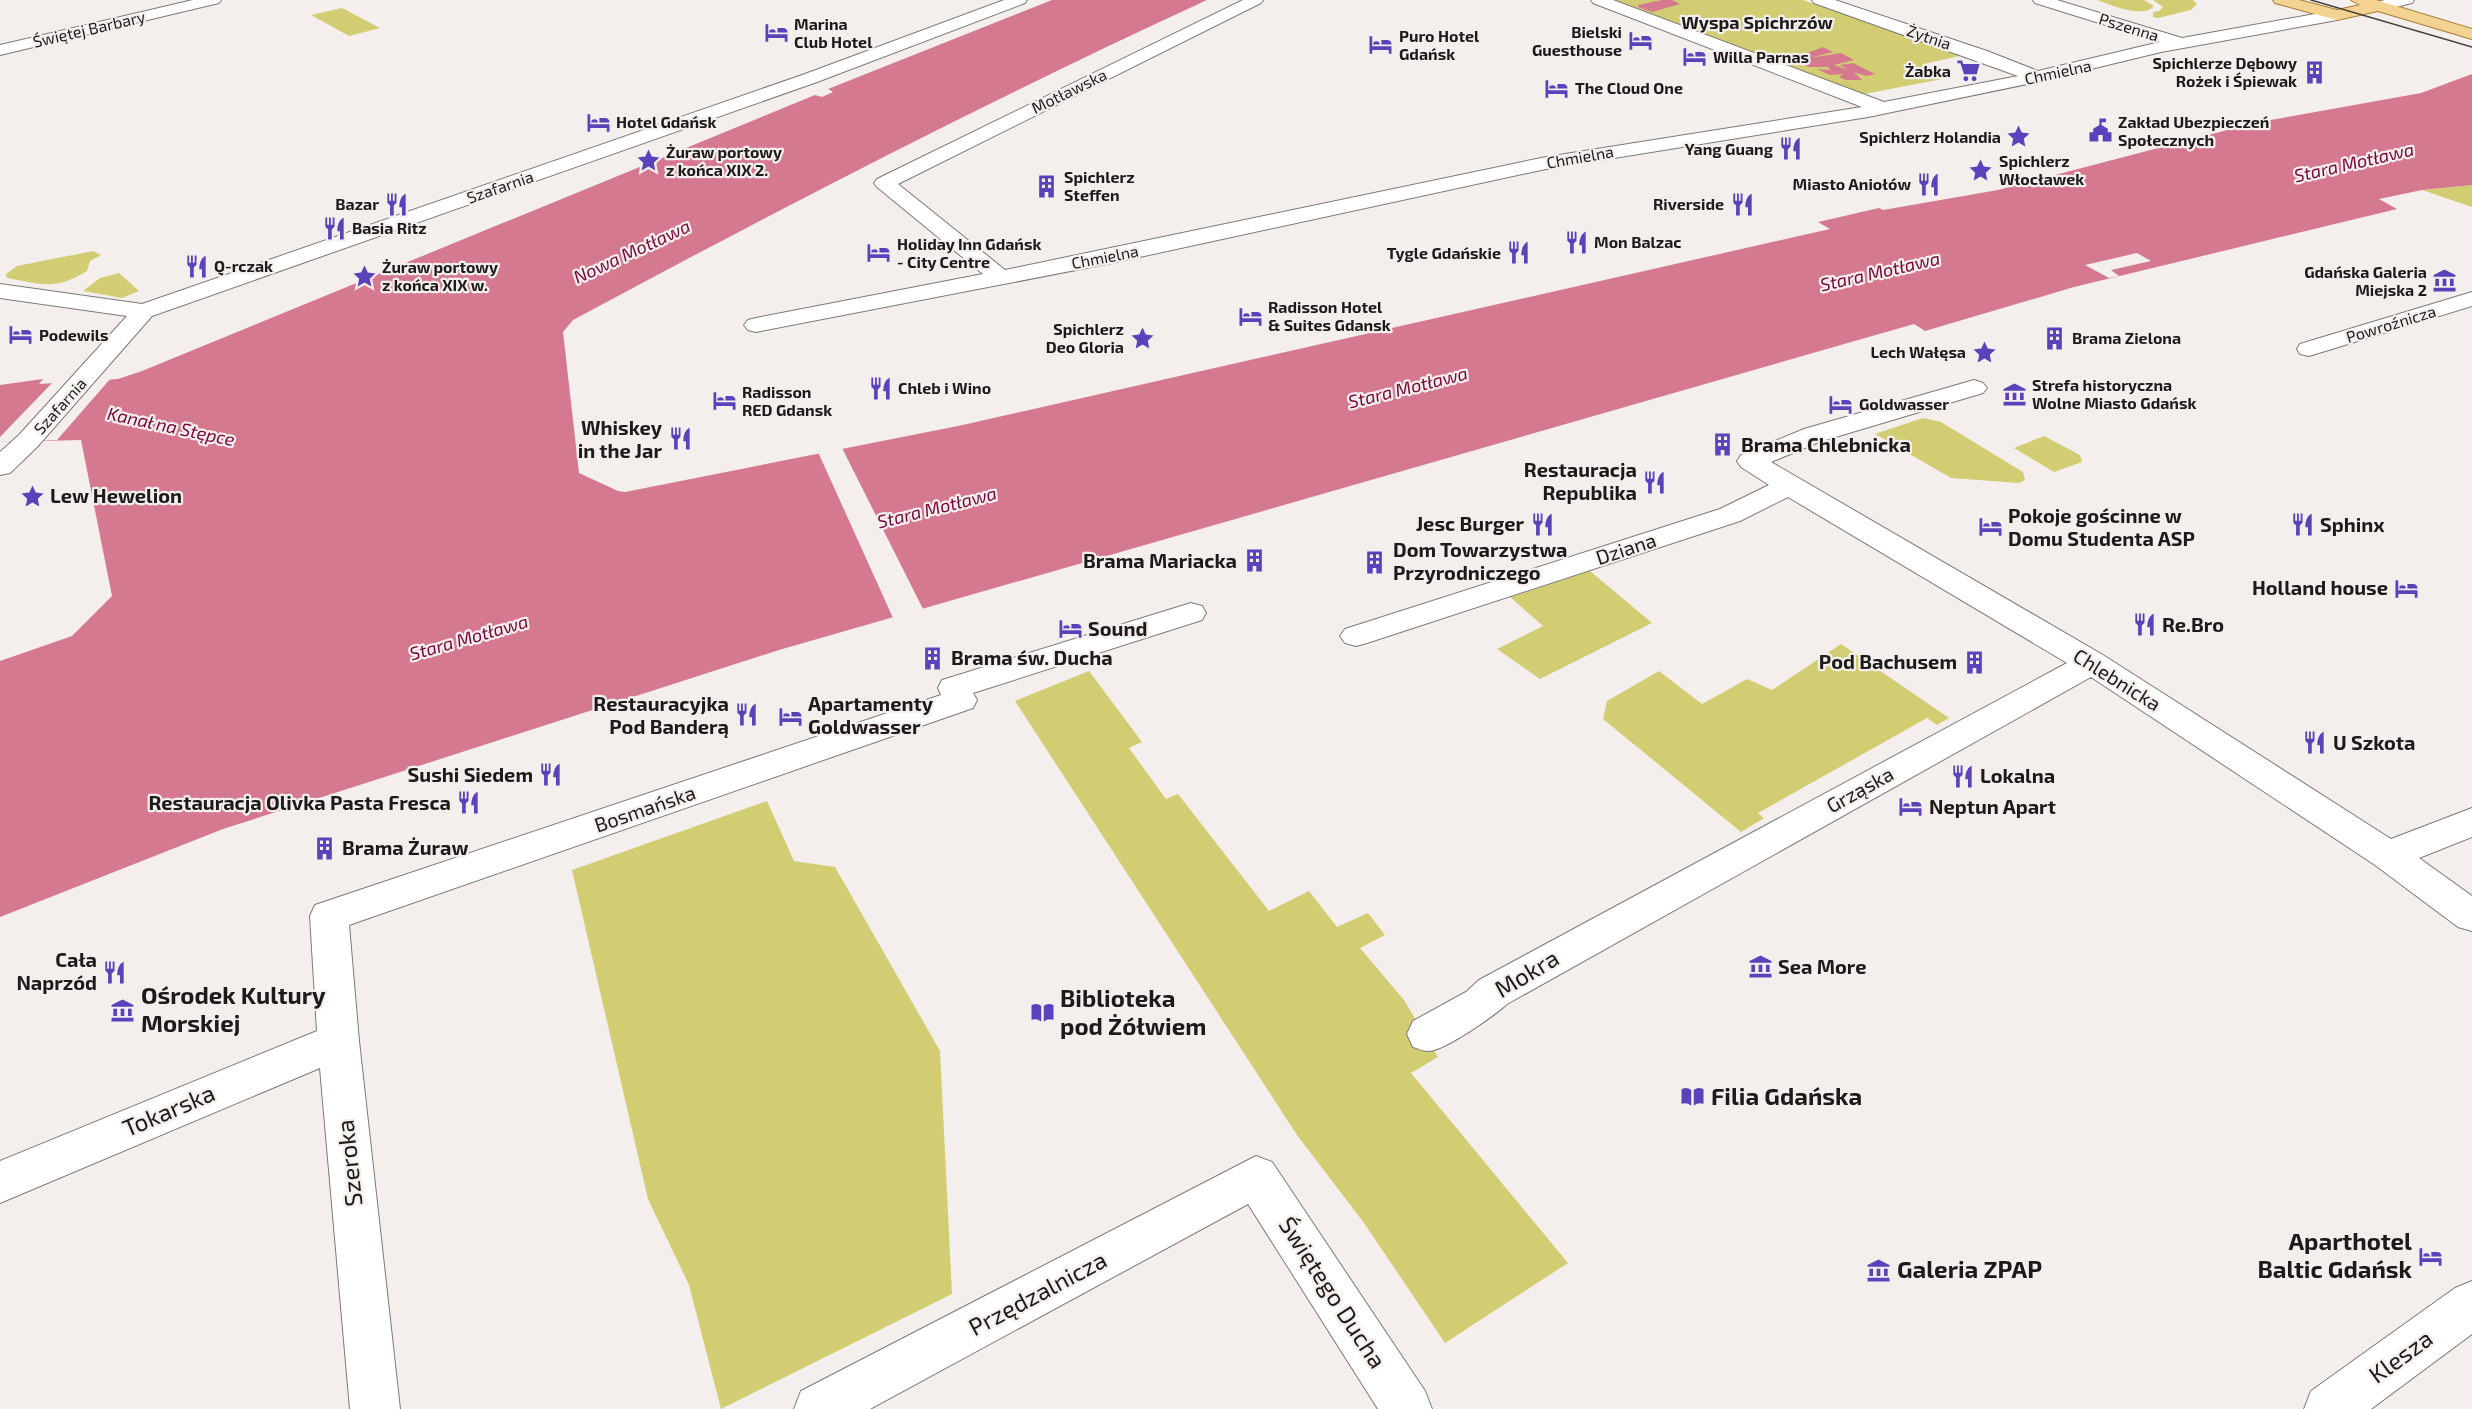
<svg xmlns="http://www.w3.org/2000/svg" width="2472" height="1409" viewBox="0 0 2472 1409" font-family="'Exo 2',sans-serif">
	<rect width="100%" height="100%" fill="#f4efed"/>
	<path fill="#d2cd73" d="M 1609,0 L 1803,0 L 1964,55 L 1924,64 L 1953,77 L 1859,95 Z
		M 2097,0 L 2144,0 L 2154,6 C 2143,19 2111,5 2097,0 Z
		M 2153,0 L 2193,0 L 2197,4 L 2191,10 L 2158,18 L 2153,17 L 2153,12 L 2159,11 L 2163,7 Z
		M 342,8 L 380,28 L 349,36 L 311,15 Z
		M 2472,185 L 2472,207 L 2422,190 Z
		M 93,251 L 101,255 L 90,261 L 87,271 C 54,291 42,284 7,278 L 6,274 L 17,266 Z
		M 119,273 L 139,291 L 122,298 L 83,291 L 100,278 Z
		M 1923,418 L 1941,422 L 2023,472 L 2025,480 L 2019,483 L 1951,478 L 1875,434 Z
		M 2044,436 L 2080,455 L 2082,462 L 2054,472 L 2014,448 Z
		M 1590,571 L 1652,623 L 1540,679 L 1497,649 L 1543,626 L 1510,597 Z
		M 1841,644 L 1949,718 L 1937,725 L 1927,718 L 1758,813 L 1764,818 L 1741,832 L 1603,719 L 1607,701 L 1659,671 L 1702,704 L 1747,679 L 1772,690 Z
		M 1089,671 L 1142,742 L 1129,748 L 1166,799 L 1178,794 L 1269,911 L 1309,891 L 1337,927 L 1368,913 L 1385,935 L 1360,948 L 1404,1000 L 1438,1057 L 1411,1073 L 1568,1263 L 1445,1343 L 1364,1223 L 1297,1135 L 1015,701 Z
		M 767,801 L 794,861 L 835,867 L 940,1051 L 952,1294 L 721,1409 L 689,1285 L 648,1199 L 572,870 Z"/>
	<path fill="#d47990" d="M 1052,0 L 1207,0 C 992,99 781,208 573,320 L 563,332 L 579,473 L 618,491 L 625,492 L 958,426 L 1830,229 L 1818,222 L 1879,208 L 1883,210 L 1998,190 L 2254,123 L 2421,93 L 2472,74 L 2472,185 L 2422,190 L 2379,199 L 2397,209 L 2074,287 L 1925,331 L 1914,324 L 779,650 L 223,829 L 0,917 L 0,661 L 72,636 L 112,596 L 81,440 L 0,442 L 0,385 L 43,379 L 39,384 L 118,379 L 142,371 L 815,95 L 822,97 L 833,92 L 828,89 Z
		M 1662,0 L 1672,0 L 1680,4 L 1652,12 L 1638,7 L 1638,5 Z
		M 1823,47 L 1833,52 L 1809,58 L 1841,53 L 1854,60 L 1834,65 L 1848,70 L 1840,65 L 1853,63 L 1875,74 L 1866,76 L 1854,72 L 1862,80 L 1846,80 L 1839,77 L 1843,74 L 1830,75 L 1817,69 L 1830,70 L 1828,67 L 1809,67 L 1797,62 L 1796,60 L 1807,53 Z"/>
	<path fill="#f4efed" d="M 2137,253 L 2151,261 L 2111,270 L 2119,276 L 2109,278 L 2085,265 Z
		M 111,378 L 57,440 L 0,442 L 0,437 L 53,382 Z
		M 842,448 L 923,609 L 893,618 L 818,452 Z"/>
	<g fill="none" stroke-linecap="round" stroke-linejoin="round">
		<defs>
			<path id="minor" d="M 193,0 L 221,0 L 219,3 L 0,55 L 0,45 Z
				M 1004,0 L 1027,0 L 1025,3 L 817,82 L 152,316 L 37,447 L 10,473 L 0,475 L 0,452 L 19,435 L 127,316 L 0,298 L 0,284 L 142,304 L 805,74 Z
				M 1243,0 L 1263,0 L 1261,3 L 898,184 L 1005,270 L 1546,157 L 1862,107 L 1593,3 L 1591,0 L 1613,0 L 1884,102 L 2018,76 L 1814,3 L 1812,0 L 1835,0 L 1987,51 L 2038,71 L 2160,42 L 2035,3 L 2033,0 L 2057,0 L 2182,38 L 2337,10 L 2345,15 L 2337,20 L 2161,52 L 2037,82 L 1868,117 L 1546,169 L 1112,263 L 756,332 L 748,330 L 744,325 L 748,320 L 756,318 L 983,274 L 877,187 L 874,183 L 877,179 Z
				M 2385,0 L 2414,0 L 2412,3 L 2379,11 L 2371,6 L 2373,3 Z
				M 2472,292 L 2472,306 L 2309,356 L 2300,354 L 2297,349 L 2300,344 Z
				M 1974,380 L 1983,383 L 1987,388 L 1983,393 L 1822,441 L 1771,462 L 2103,655 L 2391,839 L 2472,808 L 2472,837 L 2419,858 L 2472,896 L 2472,931 L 2458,927 L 2375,865 L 2091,677 L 1507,1004 C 1495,1015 1442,1053 1427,1051 C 1423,1051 1417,1048 1413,1047 L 1407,1034 L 1413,1021 L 1466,992 L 1479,980 L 2067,663 L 1788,497 L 1740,521 L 1367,643 L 1356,646 L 1345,643 L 1340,636 L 1345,629 L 1720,509 L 1769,485 L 1741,467 L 1737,461 L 1741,455 L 1804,429 Z
				M 1191,603 L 1202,606 L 1206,613 L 1202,620 L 973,693 L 977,700 L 973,708 L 349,925 L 359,1041 L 400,1409 L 350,1409 L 320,1068 L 0,1203 L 0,1161 L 317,1031 L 310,916 L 315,905 L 941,695 L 938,688 L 942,680 Z
				M 1256,1156 L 1272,1162 L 1425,1391 L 1432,1409 L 1378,1409 L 1248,1204 L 870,1409 L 794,1409 L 801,1391 Z
				M 2472,1281 L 2472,1334 L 2371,1409 L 2304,1409 L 2311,1391 L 2455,1288 Z"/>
			<path id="major" d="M 2273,0 L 2299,0 L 2337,10 L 2360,5 L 2351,0 L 2376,0 L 2472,29 L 2472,39 L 2378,11 L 2337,20 L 2275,3 Z"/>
		</defs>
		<use href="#minor" stroke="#7c7976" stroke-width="2"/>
		<use href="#major" stroke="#a47f39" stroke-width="2"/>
		<use href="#minor" fill="#fff" fill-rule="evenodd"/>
		<use href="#major" fill="#f4d392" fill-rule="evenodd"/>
		<path stroke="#444240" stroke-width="1.5" d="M 2311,0 L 2472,47"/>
	</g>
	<defs>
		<symbol id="hotel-bare" viewBox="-9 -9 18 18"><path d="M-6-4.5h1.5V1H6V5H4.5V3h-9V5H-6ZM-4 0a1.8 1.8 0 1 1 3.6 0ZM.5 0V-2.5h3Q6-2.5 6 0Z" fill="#5c42ba" stroke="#f4efed" stroke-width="2.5" paint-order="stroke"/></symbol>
		<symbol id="supermarket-bare" viewBox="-9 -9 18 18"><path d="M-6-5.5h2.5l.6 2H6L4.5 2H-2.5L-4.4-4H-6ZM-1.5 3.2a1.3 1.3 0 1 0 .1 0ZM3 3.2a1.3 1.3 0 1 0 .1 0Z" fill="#5c42ba" stroke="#f4efed" stroke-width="2.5" paint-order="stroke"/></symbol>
		<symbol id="building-bare" viewBox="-9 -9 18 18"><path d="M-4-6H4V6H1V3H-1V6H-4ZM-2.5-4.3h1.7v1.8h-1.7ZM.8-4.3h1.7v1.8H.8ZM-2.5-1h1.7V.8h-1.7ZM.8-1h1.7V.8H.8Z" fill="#5c42ba" stroke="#f4efed" stroke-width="2.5" paint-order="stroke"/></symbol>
		<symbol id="civic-bare" viewBox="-9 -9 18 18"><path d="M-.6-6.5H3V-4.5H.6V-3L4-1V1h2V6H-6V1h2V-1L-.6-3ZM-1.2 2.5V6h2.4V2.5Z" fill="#5c42ba" stroke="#f4efed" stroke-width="2.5" paint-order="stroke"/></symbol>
		<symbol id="sight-bare" viewBox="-9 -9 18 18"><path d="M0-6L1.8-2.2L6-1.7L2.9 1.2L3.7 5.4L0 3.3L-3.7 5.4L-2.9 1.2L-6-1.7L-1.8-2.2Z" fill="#5c42ba" stroke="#f4efed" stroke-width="2.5" paint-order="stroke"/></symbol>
		<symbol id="restaurant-bare" viewBox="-9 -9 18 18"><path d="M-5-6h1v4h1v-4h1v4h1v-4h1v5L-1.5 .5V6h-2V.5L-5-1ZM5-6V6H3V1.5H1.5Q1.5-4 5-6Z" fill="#5c42ba" stroke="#f4efed" stroke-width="2.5" paint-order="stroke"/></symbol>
		<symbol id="museum-bare" viewBox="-9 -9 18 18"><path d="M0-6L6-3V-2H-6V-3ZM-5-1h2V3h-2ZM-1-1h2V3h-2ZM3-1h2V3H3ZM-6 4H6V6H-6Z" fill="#5c42ba" stroke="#f4efed" stroke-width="2.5" paint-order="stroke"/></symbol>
		<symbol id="library-bare" viewBox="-9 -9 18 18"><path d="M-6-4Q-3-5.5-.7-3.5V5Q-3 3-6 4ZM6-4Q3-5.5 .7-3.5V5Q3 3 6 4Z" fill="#5c42ba" stroke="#f4efed" stroke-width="2.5" paint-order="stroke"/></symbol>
	</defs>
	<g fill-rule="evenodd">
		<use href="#hotel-bare" x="760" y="16" width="33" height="33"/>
		<use href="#hotel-bare" x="1624" y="24" width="33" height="33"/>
		<use href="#hotel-bare" x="1364" y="28" width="33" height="33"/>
		<use href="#hotel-bare" x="1678" y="40" width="33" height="33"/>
		<use href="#supermarket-bare" x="1952" y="54" width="33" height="33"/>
		<use href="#building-bare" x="2298" y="56" width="33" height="33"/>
		<use href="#hotel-bare" x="1540" y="72" width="33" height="33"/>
		<use href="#hotel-bare" x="582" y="106" width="33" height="33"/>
		<use href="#civic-bare" x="2084" y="114" width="33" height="33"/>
		<use href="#sight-bare" x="2002" y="120" width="33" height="33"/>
		<use href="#restaurant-bare" x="1774" y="132" width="33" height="33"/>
		<use href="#sight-bare" x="632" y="144" width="33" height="33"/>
		<use href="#sight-bare" x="1964" y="154" width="33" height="33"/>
		<use href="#restaurant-bare" x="1912" y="168" width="33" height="33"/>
		<use href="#building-bare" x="1030" y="170" width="33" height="33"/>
		<use href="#restaurant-bare" x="380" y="188" width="33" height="33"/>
		<use href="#restaurant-bare" x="1726" y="188" width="33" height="33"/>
		<use href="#restaurant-bare" x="318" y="212" width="33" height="33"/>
		<use href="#restaurant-bare" x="1560" y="226" width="33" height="33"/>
		<use href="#hotel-bare" x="862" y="236" width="33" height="33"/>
		<use href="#restaurant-bare" x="1502" y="236" width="33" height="33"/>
		<use href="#restaurant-bare" x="180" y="250" width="33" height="33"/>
		<use href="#sight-bare" x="348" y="260" width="33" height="33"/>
		<use href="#museum-bare" x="2428" y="264" width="33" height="33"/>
		<use href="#hotel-bare" x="1234" y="300" width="33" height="33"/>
		<use href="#hotel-bare" x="4" y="318" width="33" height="33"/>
		<use href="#sight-bare" x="1126" y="322" width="33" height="33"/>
		<use href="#building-bare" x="2038" y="322" width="33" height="33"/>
		<use href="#sight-bare" x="1968" y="336" width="33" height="33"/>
		<use href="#restaurant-bare" x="864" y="372" width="33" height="33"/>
		<use href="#museum-bare" x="1998" y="378" width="33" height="33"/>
		<use href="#hotel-bare" x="708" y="384" width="33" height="33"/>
		<use href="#hotel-bare" x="1824" y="388" width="33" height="33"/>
		<use href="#restaurant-bare" x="664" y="422" width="33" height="33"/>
		<use href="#building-bare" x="1706" y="428" width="33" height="33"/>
		<use href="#restaurant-bare" x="1638" y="466" width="33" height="33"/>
		<use href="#sight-bare" x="16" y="480" width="33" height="33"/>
		<use href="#restaurant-bare" x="1526" y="508" width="33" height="33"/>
		<use href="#restaurant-bare" x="2286" y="508" width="33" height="33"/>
		<use href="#hotel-bare" x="1974" y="510" width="33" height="33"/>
		<use href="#building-bare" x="1238" y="544" width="33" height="33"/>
		<use href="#building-bare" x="1358" y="546" width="33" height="33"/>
		<use href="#hotel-bare" x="2390" y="572" width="33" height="33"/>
		<use href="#restaurant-bare" x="2128" y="608" width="33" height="33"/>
		<use href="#hotel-bare" x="1054" y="612" width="33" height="33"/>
		<use href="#building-bare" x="916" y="642" width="33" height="33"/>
		<use href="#building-bare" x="1958" y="646" width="33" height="33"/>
		<use href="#restaurant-bare" x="730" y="698" width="33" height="33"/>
		<use href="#hotel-bare" x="774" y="700" width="33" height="33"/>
		<use href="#restaurant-bare" x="2298" y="726" width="33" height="33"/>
		<use href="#restaurant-bare" x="534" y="758" width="33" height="33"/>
		<use href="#restaurant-bare" x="1946" y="760" width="33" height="33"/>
		<use href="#restaurant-bare" x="452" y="786" width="33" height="33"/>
		<use href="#hotel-bare" x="1894" y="790" width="33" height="33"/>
		<use href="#building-bare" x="308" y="832" width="33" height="33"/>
		<use href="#museum-bare" x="1744" y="950" width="33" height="33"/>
		<use href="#restaurant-bare" x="98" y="956" width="33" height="33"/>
		<use href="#museum-bare" x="106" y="994" width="33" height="33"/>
		<use href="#library-bare" x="1026" y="996" width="33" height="33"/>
		<use href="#library-bare" x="1676" y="1080" width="33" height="33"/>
		<use href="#hotel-bare" x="2414" y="1240" width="33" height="33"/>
		<use href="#museum-bare" x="1862" y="1254" width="33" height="33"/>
	</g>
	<g text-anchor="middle" stroke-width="4.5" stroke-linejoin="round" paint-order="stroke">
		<g font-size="16" font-weight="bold" fill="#1d1b1a" stroke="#f4efed" text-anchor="start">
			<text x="794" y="30">Marina<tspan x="794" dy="18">Club Hotel</tspan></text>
			<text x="1622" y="38" text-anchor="end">Bielski<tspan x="1622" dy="18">Guesthouse</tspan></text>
			<text x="1399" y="42">Puro Hotel<tspan x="1399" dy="18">Gdańsk</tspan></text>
			<text x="1713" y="63">Willa Parnas</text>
			<text x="2297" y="69" text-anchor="end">Spichlerze Dębowy<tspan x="2297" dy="18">Rożek i Śpiewak</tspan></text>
			<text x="1951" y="77" text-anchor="end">Żabka</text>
			<text x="1575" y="94">The Cloud One</text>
			<text x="616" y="128">Hotel Gdańsk</text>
			<text x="2118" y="128">Zakład Ubezpieczeń<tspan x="2118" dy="18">Społecznych</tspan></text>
			<text x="2001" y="143" text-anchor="end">Spichlerz Holandia</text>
			<text x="1773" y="155" text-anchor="end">Yang Guang</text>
			<text x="666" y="158">Żuraw portowy<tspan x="666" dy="18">z końca XIX 2.</tspan></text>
			<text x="1999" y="167">Spichlerz<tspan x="1999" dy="18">Włocławek</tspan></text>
			<text x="1064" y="183">Spichlerz<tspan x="1064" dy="18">Steffen</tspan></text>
			<text x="1911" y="190" text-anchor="end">Miasto Aniołów</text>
			<text x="379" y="210" text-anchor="end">Bazar</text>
			<text x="1724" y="210" text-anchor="end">Riverside</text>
			<text x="352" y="234">Basia Ritz</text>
			<text x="1594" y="248">Mon Balzac</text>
			<text x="897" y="250">Holiday Inn Gdańsk<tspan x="897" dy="18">- City Centre</tspan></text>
			<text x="1501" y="259" text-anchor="end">Tygle Gdańskie</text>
			<text x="214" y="272">Q-rczak</text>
			<text x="382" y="273">Żuraw portowy<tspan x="382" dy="18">z końca XIX w.</tspan></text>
			<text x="2427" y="278" text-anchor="end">Gdańska Galeria<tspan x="2427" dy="18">Miejska 2</tspan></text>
			<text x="1268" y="313">Radisson Hotel<tspan x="1268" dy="18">&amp; Suites Gdansk</tspan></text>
			<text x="1124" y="335" text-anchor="end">Spichlerz<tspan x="1124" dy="18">Deo Gloria</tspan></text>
			<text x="39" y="341">Podewils</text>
			<text x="2072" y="344">Brama Zielona</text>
			<text x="1966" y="358" text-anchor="end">Lech Wałęsa</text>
			<text x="2032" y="391">Strefa historyczna<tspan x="2032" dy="18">Wolne Miasto Gdańsk</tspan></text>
			<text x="898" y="394">Chleb i Wino</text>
			<text x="742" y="398">Radisson<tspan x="742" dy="18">RED Gdansk</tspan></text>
			<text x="1859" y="410">Goldwasser</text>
		</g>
		<g font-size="16" fill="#1d1b1a" stroke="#f4efed">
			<text transform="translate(2129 27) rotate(17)" y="6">Pszenna</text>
			<text transform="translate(89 29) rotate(-13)" y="6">Świętej Barbary</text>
			<text transform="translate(1929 37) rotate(19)" y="6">Żytnia</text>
			<text transform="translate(2058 72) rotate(-12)" y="6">Chmielna</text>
			<text transform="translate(1069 91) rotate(-26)" y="6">Motławska</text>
			<text transform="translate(1580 157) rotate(-10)" y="6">Chmielna</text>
			<text transform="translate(500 187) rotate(-19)" y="6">Szafarnia</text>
			<text transform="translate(1105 257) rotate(-11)" y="6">Chmielna</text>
			<text transform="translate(2391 324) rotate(-17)" y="6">Powroźnicza</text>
			<text transform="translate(60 406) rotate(-48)" y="6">Szafarnia</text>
		</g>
		<g font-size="18" font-weight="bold" fill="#1d1b1a" stroke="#f4efed">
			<text x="1757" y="29">Wyspa Spichrzów</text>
		</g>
		<g font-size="18" font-style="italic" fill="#780438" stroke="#f4efed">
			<text transform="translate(2354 163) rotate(-13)" y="6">Stara Motława</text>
			<text transform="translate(632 252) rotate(-25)" y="6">Nowa Motława</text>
			<text transform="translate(1880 272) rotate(-13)" y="6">Stara Motława</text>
			<text transform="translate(1408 388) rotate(-14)" y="6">Stara Motława</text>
			<text transform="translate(171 427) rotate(12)" y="6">Kanał na Stępce</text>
			<text transform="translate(937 508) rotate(-14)" y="6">Stara Motława</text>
			<text transform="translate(469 638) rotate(-16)" y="6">Stara Motława</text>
		</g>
		<g font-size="20" font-weight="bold" fill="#1d1b1a" stroke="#f4efed" text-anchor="start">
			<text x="662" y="435" text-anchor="end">Whiskey<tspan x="662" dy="23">in the Jar</tspan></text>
			<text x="1741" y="452">Brama Chlebnicka</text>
			<text x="1637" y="477" text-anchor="end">Restauracja<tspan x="1637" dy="23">Republika</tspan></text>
			<text x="50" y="503">Lew Hewelion</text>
			<text x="2008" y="523">Pokoje gościnne w<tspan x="2008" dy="23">Domu Studenta ASP</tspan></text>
			<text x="1524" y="531" text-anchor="end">Jesc Burger</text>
			<text x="2320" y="532">Sphinx</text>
			<text x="1393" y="557">Dom Towarzystwa<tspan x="1393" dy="23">Przyrodniczego</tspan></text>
			<text x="1237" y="568" text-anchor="end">Brama Mariacka</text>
			<text x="2388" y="595" text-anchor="end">Holland house</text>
			<text x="2162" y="632">Re.Bro</text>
			<text x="1088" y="636">Sound</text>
			<text x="951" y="665">Brama św. Ducha</text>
			<text x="1957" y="669" text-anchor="end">Pod Bachusem</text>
			<text x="729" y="711" text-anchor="end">Restauracyjka<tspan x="729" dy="23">Pod Banderą</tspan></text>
			<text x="808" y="711">Apartamenty<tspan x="808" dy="23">Goldwasser</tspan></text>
			<text x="2333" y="750">U Szkota</text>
			<text x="533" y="782" text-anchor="end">Sushi Siedem</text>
			<text x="1980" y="783">Lokalna</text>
			<text x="451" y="810" text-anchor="end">Restauracja Olivka Pasta Fresca</text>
			<text x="1929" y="814">Neptun Apart</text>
			<text x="342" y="855">Brama Żuraw</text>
			<text x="97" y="967" text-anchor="end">Cała<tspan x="97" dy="23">Naprzód</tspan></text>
			<text x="1778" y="974">Sea More</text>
		</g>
		<g font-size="20" fill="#1d1b1a" stroke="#f4efed">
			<text transform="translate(1626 549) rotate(-18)" y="7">Dziana</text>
			<text transform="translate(2117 680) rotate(32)" y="7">Chlebnicka</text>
			<text transform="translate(1860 790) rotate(-29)" y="7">Grząska</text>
			<text transform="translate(645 809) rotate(-19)" y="7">Bosmańska</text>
		</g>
		<g font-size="24" fill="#1d1b1a" stroke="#f4efed">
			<text transform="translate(1527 974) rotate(-31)" y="8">Mokra</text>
			<text transform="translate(169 1111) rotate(-23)" y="8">Tokarska</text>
			<text transform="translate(350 1163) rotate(-96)" y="8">Szeroka</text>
			<text transform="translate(1332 1293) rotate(57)" y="8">Świętego Ducha</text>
			<text transform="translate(1038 1294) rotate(-28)" y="8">Przędzalnicza</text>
			<text transform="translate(2401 1357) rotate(-36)" y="8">Klesza</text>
		</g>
		<g font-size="24" font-weight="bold" fill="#1d1b1a" stroke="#f4efed" text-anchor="start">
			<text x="141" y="1004">Ośrodek Kultury<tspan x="141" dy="28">Morskiej</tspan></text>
			<text x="1060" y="1007">Biblioteka<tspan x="1060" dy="28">pod Żółwiem</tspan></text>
			<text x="1711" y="1105">Filia Gdańska</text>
			<text x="2412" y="1250" text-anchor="end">Aparthotel<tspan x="2412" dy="28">Baltic Gdańsk</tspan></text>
			<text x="1897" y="1278">Galeria ZPAP</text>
		</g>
	</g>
</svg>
